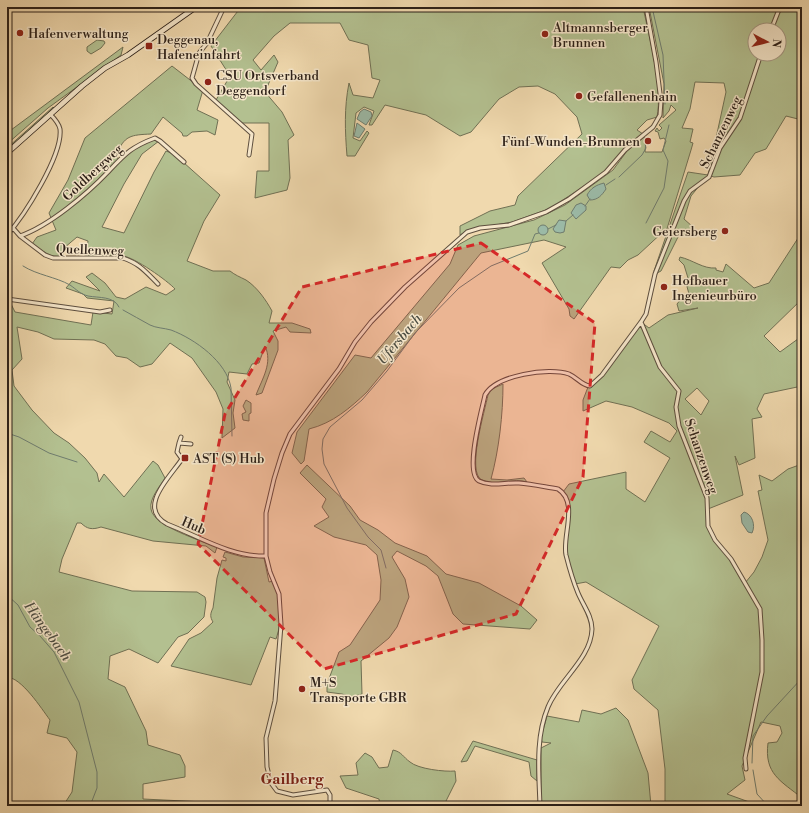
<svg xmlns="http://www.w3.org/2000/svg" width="809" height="813" viewBox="0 0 809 813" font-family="'Libre Bodoni',serif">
	<rect width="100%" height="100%" fill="#f0d9ae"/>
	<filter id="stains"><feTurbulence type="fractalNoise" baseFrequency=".005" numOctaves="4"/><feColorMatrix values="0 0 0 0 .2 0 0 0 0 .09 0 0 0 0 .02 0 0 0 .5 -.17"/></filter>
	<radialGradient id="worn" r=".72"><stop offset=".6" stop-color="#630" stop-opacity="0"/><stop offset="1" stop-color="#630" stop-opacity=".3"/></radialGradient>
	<path fill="#b3c090" stroke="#707054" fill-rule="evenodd" d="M 241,7 L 538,7 L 540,9 L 544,7 L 643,7 C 649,36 663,89 657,117 L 647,120 L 637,130 L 643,134 L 628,145 L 608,168 L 599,176 L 551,208 L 512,222 L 469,230 L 460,235 L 460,226 L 490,211 L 515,205 L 518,196 L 582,134 L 577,117 L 555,94 L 538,86 L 519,87 L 499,99 L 471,132 L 460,136 L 426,115 L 385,105 L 372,125 L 369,125 L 374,111 L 364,107 L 356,113 L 353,138 L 360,141 L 367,131 L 369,133 L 355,156 L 347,156 C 345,131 344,108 349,83 L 353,95 L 373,98 L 380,80 L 372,78 L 368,45 L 349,40 L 340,23 L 290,23 L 274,36 L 253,60 L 261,70 L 274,55 L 278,62 L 265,92 L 282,112 L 294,135 L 288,140 L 290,178 L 287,190 L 255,198 L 257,171 L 269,171 L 269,123 L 239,123 L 216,100 L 230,76 L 211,46 Z
		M 649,7 L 802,7 L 802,120 L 786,116 L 766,149 L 755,153 L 740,175 L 714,177 L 708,175 L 691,196 L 684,219 L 693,227 L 686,235 L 679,235 L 661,271 L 655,274 L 654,271 L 688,172 L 708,175 L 726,92 L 724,83 L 695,82 L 690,109 L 682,128 L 693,129 L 690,142 L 693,143 L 691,150 L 666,232 L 665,230 L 638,255 L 628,260 L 620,268 L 611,267 L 574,319 L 570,316 L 569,309 L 542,263 L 566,247 L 544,240 L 481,253 L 367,392 C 350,408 333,423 309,429 L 304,461 L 301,464 L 292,453 L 297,432 L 355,355 L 371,358 L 450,264 L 458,245 L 474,236 L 534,220 L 565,205 L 613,170 L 627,151 L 644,137 L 646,140 L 645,152 L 662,152 L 666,141 L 664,138 L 660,139 L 658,132 L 655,131 L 657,128 L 659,131 L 662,128 L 659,125 L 676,110 L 671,105 L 669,111 L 663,118 L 664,84 ZM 755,30 L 779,30 L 779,54 L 755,54 Z
		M 97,40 L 104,41 L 105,43 L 101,48 L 91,54 L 87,51 L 87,47 Z
		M 123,47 L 121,55 L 48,108 L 7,144 L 7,133 Z
		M 172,66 L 203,90 L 197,110 L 218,120 L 215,135 L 207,131 L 192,132 L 187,136 L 183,136 L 182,133 L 163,117 L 151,134 C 131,135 124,135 116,156 L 119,160 L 126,153 L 154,139 L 159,141 L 142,154 L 124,184 L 102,227 L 124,233 L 154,172 L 166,151 L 174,154 L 220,195 L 204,221 L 187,261 L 213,271 L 230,271 C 235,275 240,277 246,280 C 257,287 266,300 272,311 L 269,323 L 292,323 L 310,329 L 311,333 L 290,332 L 286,327 L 273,331 L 278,341 L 278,350 L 262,393 L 256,395 C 262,379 273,363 265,346 L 259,363 L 252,364 L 247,374 L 229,372 L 227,382 L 235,400 L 233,413 L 235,428 L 222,438 L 223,409 L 216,392 L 192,358 L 170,343 L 152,364 L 140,367 L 127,358 L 116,356 L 105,344 L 94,340 L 54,339 L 38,332 L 17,327 L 22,359 L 12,370 L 14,386 L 32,410 L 54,433 L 69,443 L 85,458 L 97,473 L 99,482 L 104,474 L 124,497 L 153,461 L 158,465 L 165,478 C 160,486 149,499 151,509 C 153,526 202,541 217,547 L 215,553 L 206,546 L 153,541 L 101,527 C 92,530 87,529 81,523 L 77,523 L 62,559 L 59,572 L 132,591 L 197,592 L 205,597 L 206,602 L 204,617 L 188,633 L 178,637 L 158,663 L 129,649 L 110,656 L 108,679 L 125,687 L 146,731 L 148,745 L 180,755 L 185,766 L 185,777 L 143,784 L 143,799 L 225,803 L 227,806 L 63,806 L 72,792 L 77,752 L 67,738 L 47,733 L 50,720 C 41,708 22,678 7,677 L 7,601 L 10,600 L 7,593 L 7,301 L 10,302 L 15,312 L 91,325 L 93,312 L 112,314 L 114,301 L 87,298 L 83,294 L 66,288 L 72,281 L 100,291 L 86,277 L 92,273 L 105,283 L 116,297 L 125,299 L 146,287 L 166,295 L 175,289 C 168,281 134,257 123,256 C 110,255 99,258 86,256 L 88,241 L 77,237 L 64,248 L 63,256 C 51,259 42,250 32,244 L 37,237 L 56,230 L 49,213 L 68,180 L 85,138 Z
		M 53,107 L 54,108 L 7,150 L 7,148 Z
		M 802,232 L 802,299 L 764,336 L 780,352 L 802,336 L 802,386 L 764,394 L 757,409 L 762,417 L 752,419 L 755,458 L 739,465 L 735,456 L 743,495 L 708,509 L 708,525 L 714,540 L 724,550 L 743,583 L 745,583 L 754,572 L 762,557 L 768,540 L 758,491 L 762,490 L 759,475 L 772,481 L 788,469 L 802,464 L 802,798 C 781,781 764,774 768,743 L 777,742 L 782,733 L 780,726 L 761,722 L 742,766 L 745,780 L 727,794 L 752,803 L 752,806 L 665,806 L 665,769 L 658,710 L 634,689 L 632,680 L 659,626 L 586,582 L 575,584 L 566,554 L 569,506 L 563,492 L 569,484 L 626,472 L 626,489 L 645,502 L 670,458 L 644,442 L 651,431 L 670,442 L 677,431 L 669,423 L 632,407 L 606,401 L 583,411 L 583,400 L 588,387 L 602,375 L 641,322 L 649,328 L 668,315 L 698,308 L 679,311 L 677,304 L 682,298 L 689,294 L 686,283 L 688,278 L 684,265 L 679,260 L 680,257 C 693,260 703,269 716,268 L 716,270 L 723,272 L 726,264 L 754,288 L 769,283 ZM 697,388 L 709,401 L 701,415 L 685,399 Z
		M 503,384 C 503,414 499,450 491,479 L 507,480 L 524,478 L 527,482 C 514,477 496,487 482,480 C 466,473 485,410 488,395 L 492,389 Z
		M 246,400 L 251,403 L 251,413 L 249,414 L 249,421 L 243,420 L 242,414 L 246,412 L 243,406 Z
		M 307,465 L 350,506 L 360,520 L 378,530 L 395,543 L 427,556 L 446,574 L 479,583 L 521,606 L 537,620 L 530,629 L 463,624 L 453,614 L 438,576 L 426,566 L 397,551 L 392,557 L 405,579 L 409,597 L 397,627 L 389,638 L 361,661 L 362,694 L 352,697 L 342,694 L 327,692 L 327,684 L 339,652 L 350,645 L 380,600 L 381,580 L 377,555 L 366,545 L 334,537 L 314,526 L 329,517 L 322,507 L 326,499 L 300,473 Z
		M 225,552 L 243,557 L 264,558 L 269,582 L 273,581 C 281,600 283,619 276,639 L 270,637 L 251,685 L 171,666 L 189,639 L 201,633 L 213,622 C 210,617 210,614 213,608 L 217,578 L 222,560 L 226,561 L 226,558 L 223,557 Z
		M 616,708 L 628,720 L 648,773 L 651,806 L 541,806 L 541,748 L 551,743 L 542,742 L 541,738 L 547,716 L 579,722 L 582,710 L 601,714 Z
		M 473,741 L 537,760 L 537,781 L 531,776 L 529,762 L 475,746 L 467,761 L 461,762 Z
		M 393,750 C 402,752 403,757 410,762 C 418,769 445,772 455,771 L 456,781 L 444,805 L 395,804 L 394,806 L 380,806 L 379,799 L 346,788 L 340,776 L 358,775 L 356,763 L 365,753 L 372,757 L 379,768 L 388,767 Z"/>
	<path fill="#9bbaa7" stroke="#6f7c6e" d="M 364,109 L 371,112 L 372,116 L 366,125 L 357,119 L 360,112 Z
		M 357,123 L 365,129 L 359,138 L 354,136 Z
		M 604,183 L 606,189 C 602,195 598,200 590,200 L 587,195 C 591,188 596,185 604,183 Z
		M 581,203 L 586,206 L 586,210 L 576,219 L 571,213 L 576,205 Z
		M 559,220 L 566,221 L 564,232 L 560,233 L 555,232 L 553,229 Z
		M538 230a5 5 0 1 1 10 0a5 5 0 1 1-10 0Z
		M 744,512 C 752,514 756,525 752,533 L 748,532 L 742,523 L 741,515 Z"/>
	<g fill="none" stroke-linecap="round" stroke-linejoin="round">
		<path stroke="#6f7c6e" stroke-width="1" d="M 652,7 L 663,55 L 665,104
			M 619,177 L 642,155 L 646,148 L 644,139
			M 606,185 L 615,179
			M 585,206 L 590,199
			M 566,221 L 573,215
			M 646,223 L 664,188 L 668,161 L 663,150 L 669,125
			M 548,229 L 556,225
			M 23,266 C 37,275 56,277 70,285 C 76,289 80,294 88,296 C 99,298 114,296 119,307
			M 123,310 C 132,315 141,320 150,325 C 156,328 164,328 171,330 C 195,339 227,362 231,388 L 232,436
			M 7,431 L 10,434 L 19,437 L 49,453 L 77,462
			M 386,568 L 381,550 L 368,537 L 347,508 L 324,464 L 322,449 L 323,439 L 330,427 L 362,400 L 387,371 L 415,333 L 459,288 L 491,266 L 528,251 L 535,234 L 539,233
			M 7,595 L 18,605 L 30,627 L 40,636 L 54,652 L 79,702 L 97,772 L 97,788 L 90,806
			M 752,763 L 753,736 L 767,716 L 802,678
			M 753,770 L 757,794 L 768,806"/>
		<defs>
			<path id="street" d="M 224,7 L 207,43 L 199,53 L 192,78 L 196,84 L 252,134 L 249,155
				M 771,30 L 780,7
				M 13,228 L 20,236 C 49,226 87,194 108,172 C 125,154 131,147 155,138 L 160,141 L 184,162
				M 7,235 C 24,216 63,155 60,129 C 59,124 54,118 50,114
				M 20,236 L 45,255 L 53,258 L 123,258 C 140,264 145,271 158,284
				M 7,299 L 100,312 L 110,310
				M 641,322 L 660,367 L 679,391 L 676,407 L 679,426 L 707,498 L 708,526 L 715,540 L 731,559 L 760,609 L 762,640 L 762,672 L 745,758 L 746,769
				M 181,437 L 179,443 L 191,444
				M 179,443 L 177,452 L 182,459 C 169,478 137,508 167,524 C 200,537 231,557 266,556
				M 330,806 L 330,795 L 327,790 L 293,795 L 277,791 L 271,783 L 267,767 L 266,738 L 275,701 L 281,625 L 279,594 L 270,572 L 266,556 L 266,513 L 274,479 L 282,453 L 290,434 L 339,369 L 355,342 L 371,322 L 405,287 L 467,232 L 480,228 L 509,225 L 546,212 L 569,199 L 606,172 L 625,150 L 653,127 L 660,115 L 661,101 L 656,62 L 646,7
				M 540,806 C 539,773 535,738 548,707 C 559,680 591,659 592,629 C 592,616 583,605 578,593 C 573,581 569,567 566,555 C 562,536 579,502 558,489 C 545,487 532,484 519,483 C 506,482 491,487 479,481 C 464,473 482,410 485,395 C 496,375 549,367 569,374 C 578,378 581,385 590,386 L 602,375 L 641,322 L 646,314 L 655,274 L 684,201 L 690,191 L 709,177 L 720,148 L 740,118 L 761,54"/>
			<path id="secondary" d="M 7,153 L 82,86 L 105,68 L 128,55 L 196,7"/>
		</defs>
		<use href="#street" stroke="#5d4e3e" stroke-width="5"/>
		<use href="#secondary" stroke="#2c2018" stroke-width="6"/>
		<use href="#street" stroke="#f5e6ca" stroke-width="3"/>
		<use href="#secondary" stroke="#f5e6ca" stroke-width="4.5"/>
	</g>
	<path fill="#d62828" fill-opacity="0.2" stroke="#d62828" stroke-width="3" stroke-dasharray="8 5" stroke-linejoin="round" d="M 481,243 L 595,323 L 583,477 L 516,614 L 324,669 L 198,544 L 225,414 L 302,287 Z"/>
	<g fill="#8f2418" stroke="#f5e6ca" stroke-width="1.5">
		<circle cx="20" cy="33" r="4"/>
		<circle cx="545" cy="34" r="4"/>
		<rect x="145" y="42" width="8" height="8" rx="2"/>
		<circle cx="208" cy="82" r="4"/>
		<circle cx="579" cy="96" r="4"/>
		<circle cx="648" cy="141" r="4"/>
		<circle cx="725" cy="231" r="4"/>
		<circle cx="664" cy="287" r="4"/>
		<rect x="181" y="454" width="8" height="8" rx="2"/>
		<circle cx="302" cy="689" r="4"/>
	</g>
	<g text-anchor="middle" stroke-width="3" stroke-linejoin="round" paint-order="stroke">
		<g font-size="13" fill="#2c2018" stroke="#f5e6ca" text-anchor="start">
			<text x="553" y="32">Altmannsberger<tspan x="553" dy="15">Brunnen</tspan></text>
			<text x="28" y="38">Hafenverwaltung</text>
			<text x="157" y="44">Deggenau,<tspan x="157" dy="15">Hafeneinfahrt</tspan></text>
			<text x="216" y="80">CSU Ortsverband<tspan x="216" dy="15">Deggendorf</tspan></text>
			<text x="587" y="101">Gefallenenhain</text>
			<text x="640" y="146" text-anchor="end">Fünf-Wunden-Brunnen</text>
			<text x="717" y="236" text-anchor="end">Geiersberg</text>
			<text x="672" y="285">Hofbauer<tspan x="672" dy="15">Ingenieurbüro</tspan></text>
			<text x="193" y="463">AST (S) Hub</text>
			<text x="310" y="687">M+S<tspan x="310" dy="15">Transporte GBR</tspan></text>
		</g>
		<g font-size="13" fill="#2c2018" stroke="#f5e6ca">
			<text transform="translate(720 132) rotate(-64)" y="5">Schanzenweg</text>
			<text transform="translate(92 172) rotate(-43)" y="5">Goldbergweg</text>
			<text transform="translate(90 249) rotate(2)" y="5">Quellenweg</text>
			<text transform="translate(702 456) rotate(71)" y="5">Schanzenweg</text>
			<text transform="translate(194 525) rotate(23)" y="5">Hub</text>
		</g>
		<g font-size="14" font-style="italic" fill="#4d4e43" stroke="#f5e6ca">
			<text transform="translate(399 339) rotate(-50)" y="5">Ufersbach</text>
			<text transform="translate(48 631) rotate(54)" y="5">Hängebach</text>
		</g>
		<g font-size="15" font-weight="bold" fill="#7a1f14" stroke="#f5e6ca">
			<text x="292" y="784">Gailberg</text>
		</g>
	</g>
	<rect width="809" height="813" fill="none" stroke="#f0d9ae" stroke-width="24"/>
	<rect x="8" y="8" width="793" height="797" fill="none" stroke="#2c2018" stroke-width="2"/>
	<rect x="12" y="12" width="785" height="789" fill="none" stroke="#2c2018"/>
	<g transform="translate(767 42) rotate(97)"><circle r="19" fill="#f5e6ca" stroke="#a59783"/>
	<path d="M0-3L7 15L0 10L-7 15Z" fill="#8f2418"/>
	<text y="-6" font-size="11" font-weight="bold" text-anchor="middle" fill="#2c2018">N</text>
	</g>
	<rect width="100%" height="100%" filter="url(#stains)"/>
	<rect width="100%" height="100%" fill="url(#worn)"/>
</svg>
